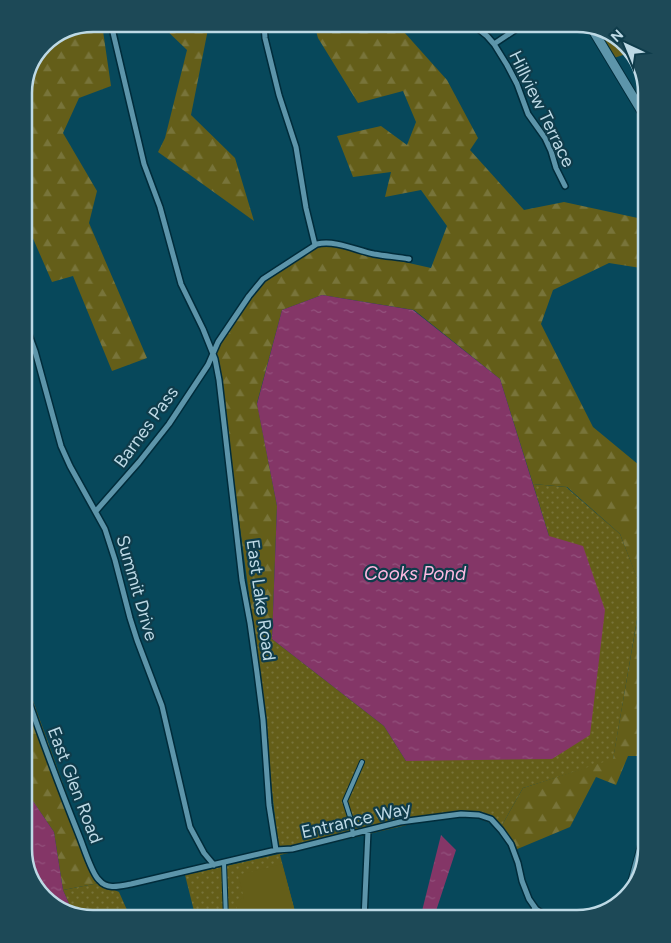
<svg xmlns="http://www.w3.org/2000/svg" width="671" height="943" viewBox="0 0 671 943" font-family="Figtree,sans-serif">
	<defs>
		<pattern id="grass-dots" width="8" height="8" patternUnits="userSpaceOnUse" patternTransform="scale(1.25)"><rect width="8" height="8" fill="#645e19"/><path d="M2 2h.1M6 6h.1" fill="none" stroke="#78743a" stroke-width="1.8" stroke-linecap="round"/></pattern>
		<pattern id="forest-firs" width="22" height="20" patternUnits="userSpaceOnUse" patternTransform="scale(1.25)"><rect width="22" height="20" fill="#645e19"/><path d="M5 1l3.5 6h-7zM16 11l3.5 6h-7z" fill="#78743a"/></pattern>
		<pattern id="water-ripples" width="26" height="14" patternUnits="userSpaceOnUse" patternTransform="scale(1.25)"><rect width="26" height="14" fill="#843667"/><path d="M2 4q2-2 4 0t4 0M15 11q2-2 4 0t4 0" fill="none" stroke="#93527d"/></pattern>
	</defs>
	<rect width="100%" height="100%" fill="#07485b"/>
	<path fill="url(#grass-dots)" d="M 533,484 L 566,487 L 620,534 L 642,590 L 613,760 L 523,788 L 501,827 L 462,812 L 280,855 L 297,919 L 196,919 L 185,875 L 279,854 L 256,646 L 272,639 L 384,726 L 406,761 L 549,536 Z
		M 99,883 L 119,892 L 131,919 L 89,919 L 74,915 L 63,890 Z"/>
	<path fill="url(#forest-firs)" d="M 93,24 L 102,24 L 111,86 L 79,98 L 63,133 L 97,191 L 89,223 L 147,358 L 112,371 L 73,276 L 52,282 L 28,227 L 24,224 L 24,88 L 47,41 Z
		M 160,24 L 209,24 L 191,115 L 235,158 L 254,221 L 158,152 L 165,138 L 187,50 Z
		M 314,24 L 401,24 L 404,32 L 447,80 L 478,138 L 470,150 L 524,210 L 564,202 L 647,220 L 647,269 L 609,263 L 553,290 L 541,324 L 593,427 L 645,470 L 647,470 L 647,756 L 628,756 L 616,785 L 596,777 L 570,827 L 515,850 L 501,827 L 523,788 L 613,759 L 642,591 L 620,534 L 567,487 L 533,484 L 500,379 L 414,310 L 322,295 L 282,310 L 257,403 L 277,506 L 272,639 L 256,646 L 216,349 L 259,281 L 320,243 L 431,268 L 447,226 L 421,190 L 385,197 L 391,172 L 353,177 L 337,136 L 381,126 L 407,145 L 416,122 L 403,91 L 358,103 L 318,38 Z
		M 590,26 L 613,33 L 632,52 L 611,59 Z
		M 24,676 L 99,883 L 63,890 L 54,832 L 24,788 Z"/>
	<path fill="#645e19" d="M 282,864 L 297,919 L 240,919 L 235,901 L 244,898 L 238,875 Z"/>
	<path fill="url(#water-ripples)" d="M 322,295 L 413,310 L 500,379 L 549,536 L 583,546 L 605,610 L 590,735 L 552,759 L 406,761 L 384,726 L 272,639 L 277,506 L 257,404 L 282,310 Z
		M 24,788 L 54,832 L 63,890 L 74,915 L 58,910 L 33,885 L 24,850 Z
		M 441,835 L 456,850 L 436,911 L 436,919 L 420,919 Z"/>
	<g fill="none" stroke-linecap="round" stroke-linejoin="round">
		<defs>
			<path id="service" d="M 647,343 C 641,337 638,327 647,323
				M 353,835 L 351,820 L 345,801 L 362,762
				M 224,863 L 226,919"/>
			<path id="minor" d="M 111,24 L 144,164 L 160,207 L 181,284 L 203,329 L 215,359 L 219,380 L 242,580 L 250,623 L 257,673 L 263,720 L 269,805 L 276,850
				M 264,24 L 265,38 L 279,95 L 296,147 L 306,208 L 315,245
				M 472,24 L 487,36 L 494,44 L 507,65 L 517,84 L 528,114 L 545,138 L 551,151 L 556,168 L 565,186
				M 494,44 L 524,24
				M 24,321 L 35,351 L 61,446 L 70,466 L 105,529 L 115,560 L 130,618 L 137,640 L 162,706 L 190,827 L 204,853 L 214,865
				M 96,511 L 139,462 L 169,424 L 208,365 L 218,342 L 249,296 L 263,279 L 317,244 C 336,240 355,250 374,254 C 385,256 397,257 409,259
				M 24,687 C 41,738 60,788 80,838 C 84,848 92,874 99,880 C 107,890 120,886 131,884 L 276,850 L 292,849 L 400,822 L 461,814 L 479,815 L 491,819 L 501,830 L 511,844 L 518,863 L 522,881 L 529,899 L 536,909 L 551,919
				M 364,919 L 368,831
				M 530,919 L 535,908"/>
			<path id="tertiary" d="M 591,27 L 647,120
				M 630,892 L 647,829"/>
		</defs>
		<use href="#service" stroke="#002c3b" stroke-width="6"/>
		<use href="#minor" stroke="#002c3b" stroke-width="8"/>
		<use href="#tertiary" stroke="#002c3b" stroke-width="11"/>
		<use href="#service" stroke="#5d95aa" stroke-width="4"/>
		<use href="#minor" stroke="#5d95aa" stroke-width="5"/>
		<use href="#tertiary" stroke="#5d95aa" stroke-width="9"/>
	</g>
	<g text-anchor="middle" stroke-width="4.5" stroke-linejoin="round" paint-order="stroke">
		<g font-size="18" fill="#bdd9e5" stroke="#0f3c4b">
			<text transform="translate(542 109) rotate(64)" y="6">Hillview Terrace</text>
			<text transform="translate(146 427) rotate(-54)" y="6">Barnes Pass</text>
			<text transform="translate(137 588) rotate(74)" y="6">Summit Drive</text>
			<text transform="translate(261 600) rotate(82)" y="6">East Lake Road</text>
			<text transform="translate(75 785) rotate(69)" y="6">East Glen Road</text>
			<text transform="translate(356 820) rotate(-13)" y="6">Entrance Way</text>
		</g>
		<g font-size="19" font-style="italic" fill="#febae1" stroke="#0f3c4b">
			<text x="415" y="580">Cooks Pond</text>
		</g>
	</g>
	<path d="M0 0H671V943H0ZM93 32H577A61 61 0 0 1 638 93V849A61 61 0 0 1 577 910H93A61 61 0 0 1 32 849V93A61 61 0 0 1 93 32Z" fill="#1d4957" fill-rule="evenodd"/>
	<path fill="none" stroke="#bdd9e5" stroke-width="2.5" d="M93 32H577A61 61 0 0 1 638 93V849A61 61 0 0 1 577 910H93A61 61 0 0 1 32 849V93A61 61 0 0 1 93 32Z"/>
	<g transform="translate(626 45) rotate(316)" stroke="#0f3c4b" stroke-width="4" paint-order="stroke">
	<path d="M0-4L9 19L0 12L-9 19Z" fill="#bdd9e5"/>
	<text y="-8" font-size="14" font-weight="bold" text-anchor="middle" fill="#bdd9e5">N</text>
	</g>
</svg>
